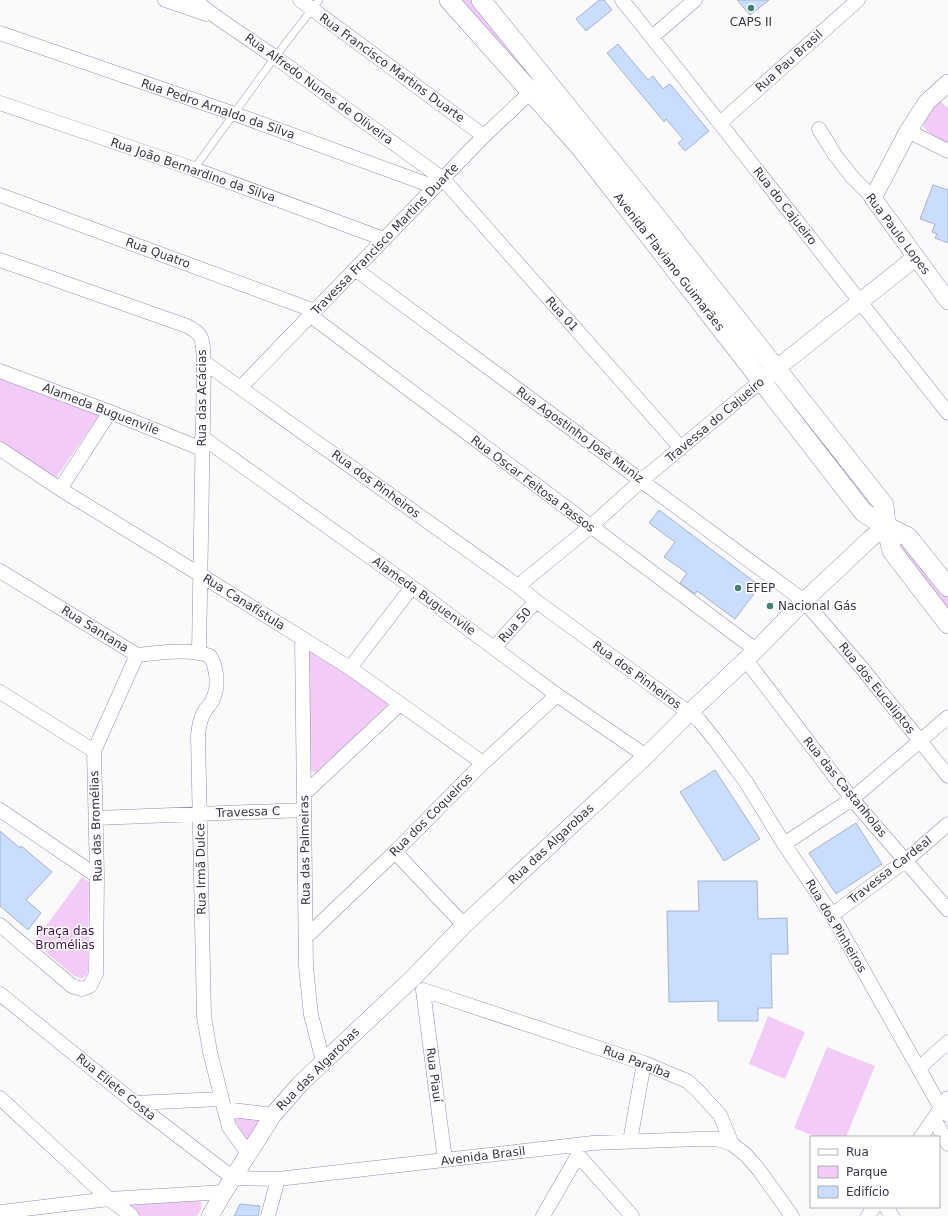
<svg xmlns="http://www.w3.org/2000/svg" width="948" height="1216" viewBox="0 0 948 1216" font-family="'DejaVu Sans',sans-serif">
	<rect width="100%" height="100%" fill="#fafafa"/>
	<path fill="#f2ccf6" d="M 451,0 L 477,0 L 536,75 L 530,81 Z
		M 940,101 L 948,108 L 948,143 C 938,139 930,135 923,126 C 925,115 932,109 940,101 Z
		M 0,377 L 100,414 L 56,478 L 0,442 Z
		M 904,537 L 948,593 L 948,617 L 893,546 Z
		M 313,650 L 389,703 L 318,774 L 311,770 L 308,653 Z
		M 82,877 L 89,882 L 88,971 L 86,976 L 81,978 L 74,976 L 34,942 Z
		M 768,1016 L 805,1032 L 785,1079 L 749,1064 Z
		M 827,1047 L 875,1066 L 846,1137 L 816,1137 L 794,1128 Z
		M 230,1113 L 264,1117 L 248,1142 Z
		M 198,1198 C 204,1205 202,1209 197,1216 L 141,1216 L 124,1203 Z"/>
	<path fill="#caddfc" stroke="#a2b4d3" d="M 599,0 L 604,0 L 612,10 L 586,31 L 576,19 Z
		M 737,0 L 769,0 L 750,15 Z
		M 618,44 L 648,80 L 653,76 L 663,89 L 670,84 L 709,131 L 685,151 L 678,143 L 683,139 L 666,119 L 664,122 L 607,53 Z
		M 933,185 L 948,190 L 948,243 L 935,238 L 937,234 L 932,232 L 935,224 L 920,219 Z
		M 659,510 L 760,586 L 735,619 L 697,591 L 695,594 L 680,583 L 687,573 L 664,557 L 675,542 L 649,523 Z
		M 715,770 L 760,839 L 724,861 L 680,792 Z
		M 856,823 L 882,864 L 836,894 L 809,853 Z
		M 0,831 L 20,848 L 21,846 L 52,872 L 26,900 L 41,913 L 28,930 L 0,906 Z
		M 698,881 L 757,881 L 758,919 L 787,918 L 788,954 L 771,954 L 772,1008 L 758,1008 L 758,1021 L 718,1021 L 718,1001 L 669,1002 L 667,911 L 699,911 Z
		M 240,1204 L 260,1206 L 258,1216 L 234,1216 Z"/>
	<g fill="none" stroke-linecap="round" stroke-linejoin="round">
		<defs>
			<path id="service" d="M 194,169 L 275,57 L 319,0"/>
			<path id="minor" d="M 165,0 L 206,14
				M 194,0 L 219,19 L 275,57 L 443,179 L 681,448
				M 300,0 L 484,136
				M 622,0 C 732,137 839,276 948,413
				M 0,33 L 235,114 L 435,187
				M 652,37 L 695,0
				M 0,103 L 194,169 L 384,239
				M 720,123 L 858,0
				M 819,129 L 835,155 L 853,178 L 873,198
				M 908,131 L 948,151
				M 0,195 L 315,311
				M 0,260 L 187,326 C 206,335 202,343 204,362 L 199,652
				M 355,269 L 804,601 L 861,667 L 948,776
				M 311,316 L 756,650
				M 204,362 L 518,586 L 536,601 L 699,720 L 715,740 L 746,782 L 784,844 L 832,915 L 941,1108 L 948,1115
				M 0,371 L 110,412 L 202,449
				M 241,387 L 484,136 L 537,86
				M 202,437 L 412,587 L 557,695 L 646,756
				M 0,449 L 60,489 L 199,574 L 350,668 L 483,763
				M 60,489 L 110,412
				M 0,571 L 137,655 C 160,653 188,648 210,656 C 217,668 219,686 213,699 C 212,703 208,706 206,709 C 200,718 199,726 198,736 L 204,1016 L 210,1052 L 229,1127 L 248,1153
				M 518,586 L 590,527 L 642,480 L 761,381
				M 302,638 L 306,967 L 311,1015 L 323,1061
				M 494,648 L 536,601
				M 746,660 L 852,799 L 948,910
				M 350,668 L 412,587
				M 0,692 L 94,751
				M 304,794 L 400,704
				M 0,810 L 97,876
				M 96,818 L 304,810
				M 784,844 L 852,799 L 948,717
				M 395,852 L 464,925
				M 832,915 L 905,861 L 948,824
				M 0,925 L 72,986 L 82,989 L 90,986 L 96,974 L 97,876 L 94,751 L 137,655
				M 306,937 L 395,852 L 483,763 L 557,695
				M 423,990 L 644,1063 L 687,1081 L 697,1090 L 720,1115 L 732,1144 L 746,1155 L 759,1170 L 792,1216
				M 423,990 L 445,1160
				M 0,994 L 135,1103 L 233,1178 L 278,1179 L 593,1143 L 697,1139 L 717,1139 L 732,1144
				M 919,1068 L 948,1042
				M 0,1098 L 109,1199 L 132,1216
				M 135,1103 L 221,1099
				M 224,1109 L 273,1115
				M 934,1119 L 948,1144
				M 921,1137 L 948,1098
				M 630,1141 L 644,1063
				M 577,1145 L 578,1155 L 632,1216
				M 886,1207 L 892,1216
				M 0,1212 L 109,1199 L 224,1192
				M 268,1216 L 278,1179
				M 543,1216 L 578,1155
				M 868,1216 L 874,1207"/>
			<path id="tertiary" d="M 948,83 L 927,102 L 908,131 L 873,198 L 948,301
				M 761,381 L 916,257
				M 210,1216 L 224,1192 L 273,1115 L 300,1084 L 413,978 L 464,925 L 646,756 L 689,713 L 756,650 L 804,601 L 870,539 L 886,526"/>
			<path id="secondary" d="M 449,0 L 580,147 L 864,513 L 886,526 L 892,551 L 948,624
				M 481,0 L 651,210 L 884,505 L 886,526 L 908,537 L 948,587"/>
		</defs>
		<use href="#service" stroke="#8d8faf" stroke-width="8"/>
		<use href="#minor" stroke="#8d8faf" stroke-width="15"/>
		<use href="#tertiary" stroke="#8d8faf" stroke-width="18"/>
		<use href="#secondary" stroke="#8d8faf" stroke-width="20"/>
		<use href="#service" stroke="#fff" stroke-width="7"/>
		<use href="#minor" stroke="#fff" stroke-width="14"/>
		<use href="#tertiary" stroke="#fff" stroke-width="17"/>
		<use href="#secondary" stroke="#fff" stroke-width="19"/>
	</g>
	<g fill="#3e8072" stroke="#fff" stroke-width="1.5">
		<circle cx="751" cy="8" r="4"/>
		<circle cx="738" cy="588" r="4"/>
		<circle cx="770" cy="606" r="4"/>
	</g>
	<g text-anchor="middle" stroke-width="3" stroke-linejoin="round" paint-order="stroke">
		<g font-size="12" fill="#353644" stroke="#fff" text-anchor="start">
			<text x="751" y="26" text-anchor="middle">CAPS II</text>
			<text x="746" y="592">EFEP</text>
			<text x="778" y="610">Nacional Gás</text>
		</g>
		<g font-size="12" fill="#353644" stroke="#fff">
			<text transform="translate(789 61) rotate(-42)" y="4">Rua Pau Brasil</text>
			<text transform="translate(392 68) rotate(36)" y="4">Rua Francisco Martins Duarte</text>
			<text transform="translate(319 89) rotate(36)" y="4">Rua Alfredo Nunes de Oliveira</text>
			<text transform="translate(218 109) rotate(19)" y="4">Rua Pedro Arnaldo da Silva</text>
			<text transform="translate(193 170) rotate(19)" y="4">Rua João Bernardino da Silva</text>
			<text transform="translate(785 206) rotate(52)" y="4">Rua do Cajueiro</text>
			<text transform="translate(898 234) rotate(53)" y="4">Rua Paulo Lopes</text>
			<text transform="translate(385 239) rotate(-46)" y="4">Travessa Francisco Martins Duarte</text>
			<text transform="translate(158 253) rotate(20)" y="4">Rua Quatro</text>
			<text transform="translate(669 262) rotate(52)" y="4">Avenida Flaviano Guimarães</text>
			<text transform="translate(562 314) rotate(48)" y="4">Rua 01</text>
			<text transform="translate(202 398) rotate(-90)" y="4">Rua das Acácias</text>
			<text transform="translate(101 409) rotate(21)" y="4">Alameda Buguenvile</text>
			<text transform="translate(715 420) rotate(-40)" y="4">Travessa do Cajueiro</text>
			<text transform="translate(580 435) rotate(36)" y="4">Rua Agostinho José Muniz</text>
			<text transform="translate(376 484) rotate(36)" y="4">Rua dos Pinheiros</text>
			<text transform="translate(533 484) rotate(37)" y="4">Rua Oscar Feitosa Passos</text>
			<text transform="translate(424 596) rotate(36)" y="4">Alameda Buguenvile</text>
			<text transform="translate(244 602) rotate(32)" y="4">Rua Canafístula</text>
			<text transform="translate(515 625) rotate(-48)" y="4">Rua 50</text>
			<text transform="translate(95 629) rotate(32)" y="4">Rua Santana</text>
			<text transform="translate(637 675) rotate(36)" y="4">Rua dos Pinheiros</text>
			<text transform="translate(877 688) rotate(51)" y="4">Rua dos Eucaliptos</text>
			<text transform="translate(845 787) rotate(51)" y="4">Rua das Castanholas</text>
			<text transform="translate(248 812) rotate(-2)" y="4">Travessa C</text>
			<text transform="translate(431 815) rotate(-45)" y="4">Rua dos Coqueiros</text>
			<text transform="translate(96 826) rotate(-92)" y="4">Rua das Bromélias</text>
			<text transform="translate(551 844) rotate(-43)" y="4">Rua das Algarobas</text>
			<text transform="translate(305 850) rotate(-91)" y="4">Rua das Palmeiras</text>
			<text transform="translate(201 869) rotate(-91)" y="4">Rua Irmã Dulce</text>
			<text transform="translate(890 870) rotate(-38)" y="4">Travessa Cardeal</text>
			<text transform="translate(836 926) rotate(59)" y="4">Rua dos Pinheiros</text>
			<text transform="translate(637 1062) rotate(21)" y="4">Rua Paraíba</text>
			<text transform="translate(318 1069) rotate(-45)" y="4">Rua das Algarobas</text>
			<text transform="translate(434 1075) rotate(82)" y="4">Rua Piauí</text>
			<text transform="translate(116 1087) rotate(39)" y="4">Rua Eliete Costa</text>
			<text transform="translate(483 1156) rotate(-7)" y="4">Avenida Brasil</text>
		</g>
		<g font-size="12" fill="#411047" stroke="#fff">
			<text x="65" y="935">Praça das<tspan x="65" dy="14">Bromélias</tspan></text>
		</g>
	</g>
	<rect x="810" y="1136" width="130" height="72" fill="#ffffff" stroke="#aeafb4"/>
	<rect x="818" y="1149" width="20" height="6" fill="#ffffff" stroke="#aeafb4"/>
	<text x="846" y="1156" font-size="12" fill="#353644">Rua</text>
	<rect x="818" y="1166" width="20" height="12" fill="#f2ccf6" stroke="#aeafb4"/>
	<text x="846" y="1176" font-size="12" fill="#353644">Parque</text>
	<rect x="818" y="1186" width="20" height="12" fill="#caddfc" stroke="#aeafb4"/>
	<text x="846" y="1196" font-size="12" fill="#353644">Edifício</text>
</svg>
